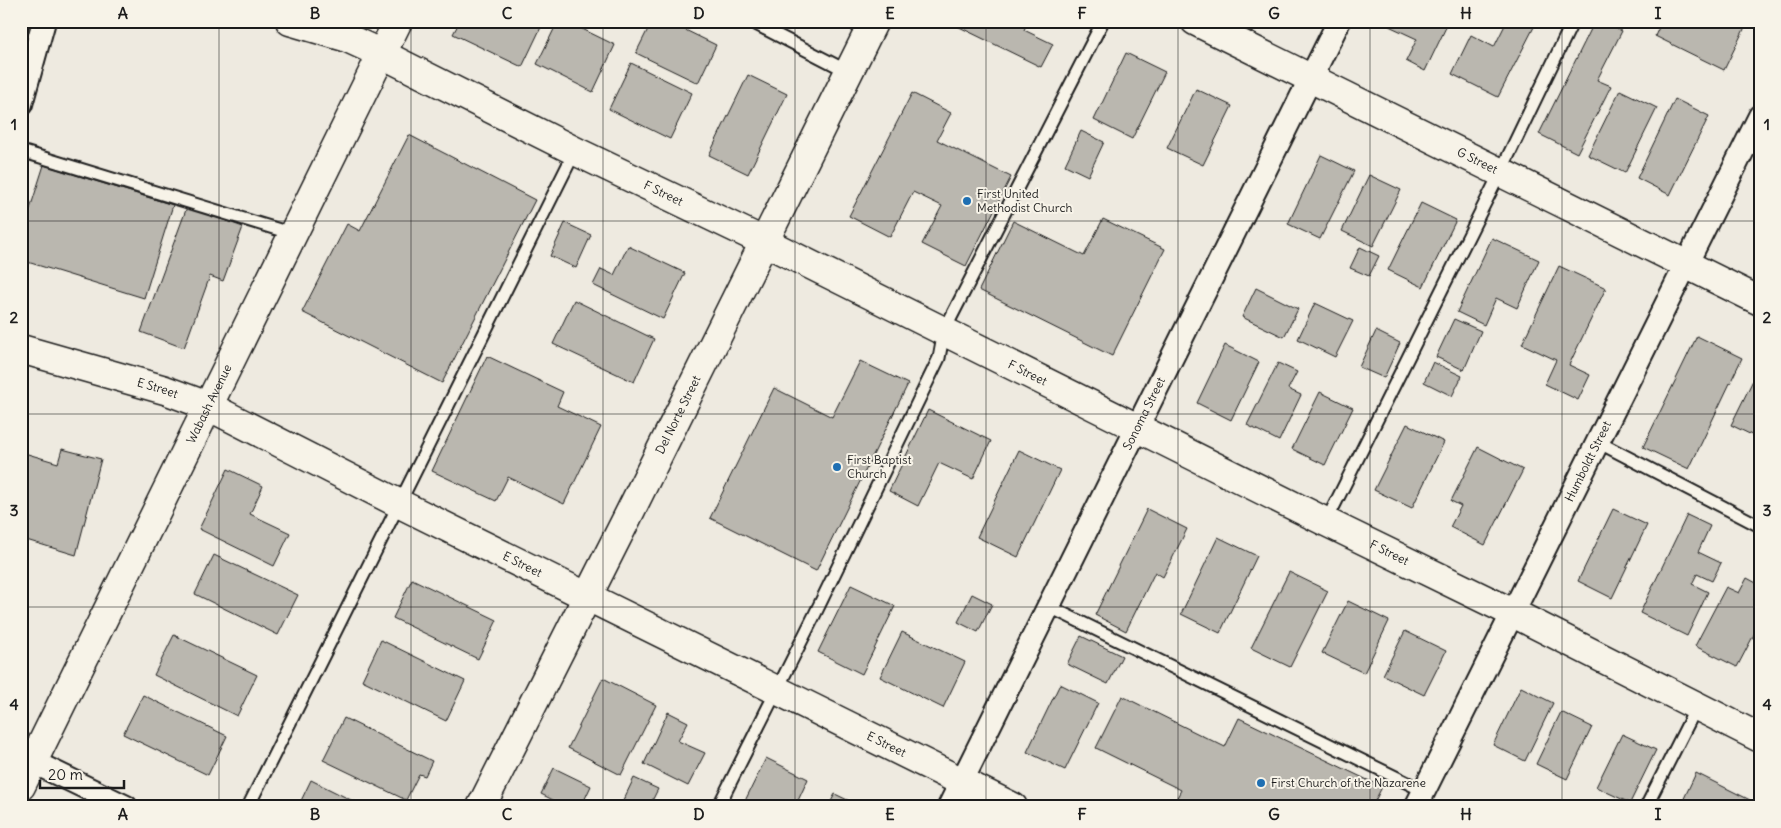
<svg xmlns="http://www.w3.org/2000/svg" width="1781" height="828" viewBox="0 0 1781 828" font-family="Delius,sans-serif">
	<rect width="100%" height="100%" fill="#eeeae0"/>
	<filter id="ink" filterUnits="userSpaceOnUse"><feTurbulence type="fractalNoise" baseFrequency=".02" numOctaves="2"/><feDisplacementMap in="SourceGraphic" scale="10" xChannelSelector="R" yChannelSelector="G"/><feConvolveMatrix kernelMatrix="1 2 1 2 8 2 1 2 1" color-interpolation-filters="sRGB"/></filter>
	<g filter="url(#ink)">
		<path fill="#bab7af" stroke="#1c1c1c" d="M 460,21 L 544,21 L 522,67 L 453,34 Z
			M 558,21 L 566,21 L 615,45 L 593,92 L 537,64 Z
			M 652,21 L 667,21 L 716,45 L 698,83 L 636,53 Z
			M 947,21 L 1028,21 L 1024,30 L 1053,44 L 1041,67 Z
			M 1392,21 L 1449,21 L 1425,71 L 1406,61 L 1417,39 L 1389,26 Z
			M 1507,21 L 1527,21 L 1535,25 L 1498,97 L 1452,74 L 1471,35 L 1494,47 Z
			M 1595,21 L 1602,21 L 1622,31 L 1597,80 L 1611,86 L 1577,153 L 1539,134 Z
			M 1662,21 L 1743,21 L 1747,23 L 1724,70 L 1655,36 Z
			M 1126,53 L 1165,72 L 1132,139 L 1094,120 Z
			M 631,63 L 692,93 L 670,139 L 609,109 Z
			M 748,75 L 787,94 L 748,174 L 709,155 Z
			M 1196,89 L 1232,106 L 1203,165 L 1167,148 Z
			M 1620,90 L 1657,108 L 1625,173 L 1588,155 Z
			M 912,93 L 951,113 L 937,140 L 1011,177 L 966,266 L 922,244 L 942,206 L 913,192 L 890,237 L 849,216 Z
			M 1675,99 L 1709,116 L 1670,195 L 1637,178 Z
			M 1081,131 L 1104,142 L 1088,176 L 1065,165 Z
			M 409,135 L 535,200 L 442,383 L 302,312 L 347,224 L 360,231 Z
			M 1321,155 L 1354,171 L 1320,239 L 1288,224 Z
			M 44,165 L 173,205 L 144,298 L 21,260 L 21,237 Z
			M 1369,175 L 1401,190 L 1373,246 L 1342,231 Z
			M 1421,203 L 1456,220 L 1423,287 L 1388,270 Z
			M 187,207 L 243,227 L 223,281 L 210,276 L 184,348 L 141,332 Z
			M 1103,219 L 1165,249 L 1112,356 L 979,290 L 1013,221 L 1084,256 Z
			M 565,223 L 591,235 L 576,268 L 550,256 Z
			M 1492,238 L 1539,260 L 1517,308 L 1496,298 L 1484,325 L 1457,312 Z
			M 628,246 L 685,273 L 663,319 L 593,285 L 601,269 L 614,275 Z
			M 1360,247 L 1379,256 L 1369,276 L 1350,268 Z
			M 1559,266 L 1606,288 L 1569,365 L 1590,375 L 1578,400 L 1545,384 L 1556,360 L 1522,344 Z
			M 1256,288 L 1298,309 L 1284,337 L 1242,317 Z
			M 574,300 L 654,339 L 634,382 L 553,344 Z
			M 1315,303 L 1353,321 L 1335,357 L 1298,339 Z
			M 1454,319 L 1481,331 L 1464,370 L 1436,357 Z
			M 1376,331 L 1400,343 L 1384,378 L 1359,367 Z
			M 1697,336 L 1742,358 L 1689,469 L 1643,447 Z
			M 1225,345 L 1259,362 L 1231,420 L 1197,403 Z
			M 487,356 L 563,392 L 557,406 L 601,427 L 564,504 L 508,477 L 496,501 L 432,471 Z
			M 860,361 L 908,384 L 816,571 L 710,518 L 774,388 L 832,417 Z
			M 1433,362 L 1462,376 L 1452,396 L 1424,382 Z
			M 1278,363 L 1297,372 L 1288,389 L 1301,395 L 1279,441 L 1247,425 Z
			M 1759,368 L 1760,369 L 1760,439 L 1731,425 Z
			M 1320,392 L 1353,408 L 1325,465 L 1292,449 Z
			M 928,410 L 991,441 L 973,479 L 939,463 L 918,506 L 889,491 Z
			M 1407,424 L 1444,442 L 1412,508 L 1374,490 Z
			M 1478,447 L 1523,470 L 1485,545 L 1450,527 L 1461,506 L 1451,501 Z
			M 62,449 L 101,459 L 76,555 L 23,539 L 25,533 L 21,532 L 21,452 L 58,463 Z
			M 1019,450 L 1060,470 L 1018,557 L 977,537 Z
			M 228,469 L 263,486 L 250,514 L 290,533 L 274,566 L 199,529 Z
			M 1147,509 L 1187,529 L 1163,577 L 1155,572 L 1126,631 L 1095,615 Z
			M 1613,509 L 1647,525 L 1612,598 L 1578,581 Z
			M 1687,515 L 1710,526 L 1698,552 L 1721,563 L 1712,581 L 1697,574 L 1692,584 L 1708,592 L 1687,636 L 1640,613 Z
			M 1218,537 L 1257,556 L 1220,633 L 1181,614 Z
			M 214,555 L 298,595 L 278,635 L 195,594 Z
			M 1289,572 L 1328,591 L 1290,667 L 1251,648 Z
			M 1747,578 L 1760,585 L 1754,600 L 1760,603 L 1760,623 L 1737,667 L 1695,646 L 1726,587 L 1739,593 Z
			M 412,579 L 497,620 L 478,659 L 393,618 Z
			M 851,585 L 895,606 L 862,674 L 818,652 Z
			M 972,594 L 992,604 L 978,632 L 958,622 Z
			M 1348,601 L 1389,621 L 1364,673 L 1322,653 Z
			M 1405,631 L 1446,651 L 1424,695 L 1383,675 Z
			M 902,632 L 965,662 L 943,708 L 880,677 Z
			M 174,635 L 257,675 L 237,716 L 154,675 Z
			M 1081,636 L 1122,656 L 1108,684 L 1067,664 Z
			M 381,640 L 465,681 L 446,721 L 362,680 Z
			M 603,678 L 656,705 L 621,775 L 568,748 Z
			M 1060,684 L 1098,703 L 1065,770 L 1027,752 Z
			M 1521,687 L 1553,703 L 1525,761 L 1493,745 Z
			M 143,695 L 227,736 L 208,775 L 123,734 Z
			M 1122,696 L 1225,747 L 1239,718 L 1382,787 L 1372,807 L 1172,807 L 1181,790 L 1096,748 Z
			M 668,712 L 688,722 L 678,741 L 705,753 L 688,786 L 644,764 Z
			M 1561,712 L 1592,727 L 1567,779 L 1536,764 Z
			M 344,718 L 432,761 L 425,776 L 419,774 L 406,800 L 323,760 Z
			M 1622,734 L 1656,750 L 1630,803 L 1596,787 Z
			M 766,758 L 808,779 L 795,807 L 742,807 Z
			M 554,768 L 591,786 L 581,807 L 567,807 L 541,794 Z
			M 1696,773 L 1750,800 L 1747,807 L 1680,807 Z
			M 634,778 L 658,789 L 649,807 L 629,807 L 622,803 Z
			M 311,780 L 365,807 L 298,807 Z
			M 835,794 L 862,807 L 828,807 Z"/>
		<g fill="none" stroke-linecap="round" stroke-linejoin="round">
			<defs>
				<path id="service" d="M 750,21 L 849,72
					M 21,151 L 293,234
					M 1598,442 L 1760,526
					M 1326,522 L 1500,173 L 1573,21
					M 1048,606 L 1424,791
					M 248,807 L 575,151
					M 718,807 L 814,616 L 939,358 L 944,331 L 1103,21
					M 1646,807 L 1697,706"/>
				<g id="minor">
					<path d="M 21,104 L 44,21"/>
					<path d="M 21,756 L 126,807"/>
					<path id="s1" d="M 949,807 L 1339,21"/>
					<path id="s2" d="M 1416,807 L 1760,116"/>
				</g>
				<g id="tertiary">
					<path id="s3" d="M 290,21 L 345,37 L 382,54 L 575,151 L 765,242 L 1326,522 L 1513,613 L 1760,738"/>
					<path id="s4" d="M 1195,21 L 1760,301"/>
					<path id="s5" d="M 21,349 L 165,390 L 208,406"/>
					<path id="s6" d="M 481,807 L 626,520 L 874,21"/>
				</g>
				<g id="secondary">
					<path id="s7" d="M 208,406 L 400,504 L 1013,807"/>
					<path id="s8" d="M 21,786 L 398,21"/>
				</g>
			</defs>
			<use href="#service" stroke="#1c1c1c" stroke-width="15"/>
			<use href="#minor" stroke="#1c1c1c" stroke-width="26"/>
			<use href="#tertiary" stroke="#1c1c1c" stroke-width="31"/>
			<use href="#secondary" stroke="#1c1c1c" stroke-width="31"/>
			<use href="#service" stroke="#f7f3e8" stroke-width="11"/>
			<use href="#minor" stroke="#f7f3e8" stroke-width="22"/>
			<use href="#tertiary" stroke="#f7f3e8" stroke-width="28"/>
			<use href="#secondary" stroke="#f7f3e8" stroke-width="28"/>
		</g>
	</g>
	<path fill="none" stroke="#1c1c1c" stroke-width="1" stroke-opacity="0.55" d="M 219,21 L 219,807M 411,21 L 411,807M 603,21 L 603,807M 795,21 L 795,807M 986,21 L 986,807M 1178,21 L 1178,807M 1370,21 L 1370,807M 1562,21 L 1562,807M 21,221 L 1760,221M 21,414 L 1760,414M 21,607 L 1760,607"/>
	<g fill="#1f6fb2" stroke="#f7f3e8" stroke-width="2">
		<circle cx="967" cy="201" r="5"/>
		<circle cx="837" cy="467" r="5"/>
		<circle cx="1261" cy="783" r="5"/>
	</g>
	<g text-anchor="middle" stroke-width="4" stroke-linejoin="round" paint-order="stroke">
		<g font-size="12" fill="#1c1c1c" stroke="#f7f3e8">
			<text dy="4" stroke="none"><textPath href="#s4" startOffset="315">G Street</textPath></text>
			<text dy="4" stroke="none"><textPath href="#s3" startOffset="412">F Street</textPath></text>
			<text dy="4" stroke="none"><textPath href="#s3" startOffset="818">F Street</textPath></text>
			<text dy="4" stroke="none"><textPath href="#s5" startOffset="142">E Street</textPath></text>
			<text dy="4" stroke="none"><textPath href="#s8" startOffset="426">Wabash Avenue</textPath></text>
			<text dy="4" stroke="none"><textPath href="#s1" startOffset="439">Sonoma Street</textPath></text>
			<text dy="4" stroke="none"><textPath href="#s6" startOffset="439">Del Norte Street</textPath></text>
			<text dy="4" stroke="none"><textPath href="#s2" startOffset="386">Humboldt Street</textPath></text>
			<text dy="4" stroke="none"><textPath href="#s3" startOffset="1222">F Street</textPath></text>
			<text dy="4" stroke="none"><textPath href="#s7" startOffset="352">E Street</textPath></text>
			<text dy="4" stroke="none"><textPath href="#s7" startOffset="758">E Street</textPath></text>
		</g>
		<g font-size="12" fill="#1c1c1c" stroke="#f7f3e8" text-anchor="start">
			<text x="977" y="198">First United<tspan x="977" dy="14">Methodist Church</tspan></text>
			<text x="847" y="464">First Baptist<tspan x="847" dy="14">Church</tspan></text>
			<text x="1271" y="787">First Church of the Nazarene</text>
		</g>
	</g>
	<rect width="1781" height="828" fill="none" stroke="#f7f3e8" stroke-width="55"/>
	<path d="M40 780v8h84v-8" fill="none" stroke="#1c1c1c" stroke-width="2.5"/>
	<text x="48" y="780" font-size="15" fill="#1c1c1c" stroke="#f7f3e8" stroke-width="4" paint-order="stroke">20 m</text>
	<rect x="28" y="28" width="1726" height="772" fill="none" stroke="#1c1c1c" stroke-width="2"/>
	<g font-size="16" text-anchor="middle" font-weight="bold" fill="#1c1c1c">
		<text x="123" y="19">A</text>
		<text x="315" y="19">B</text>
		<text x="507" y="19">C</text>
		<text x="699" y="19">D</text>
		<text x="890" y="19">E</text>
		<text x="1082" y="19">F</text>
		<text x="1274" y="19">G</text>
		<text x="1466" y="19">H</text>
		<text x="1658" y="19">I</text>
		<text x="14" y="130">1</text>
		<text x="1767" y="130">1</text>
		<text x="14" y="323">2</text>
		<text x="1767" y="323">2</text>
		<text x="14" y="516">3</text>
		<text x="1767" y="516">3</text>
		<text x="14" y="710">4</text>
		<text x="1767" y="710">4</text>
		<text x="123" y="820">A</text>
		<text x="315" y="820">B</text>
		<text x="507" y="820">C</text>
		<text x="699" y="820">D</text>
		<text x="890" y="820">E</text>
		<text x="1082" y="820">F</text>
		<text x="1274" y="820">G</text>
		<text x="1466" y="820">H</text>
		<text x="1658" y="820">I</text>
	</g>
</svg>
